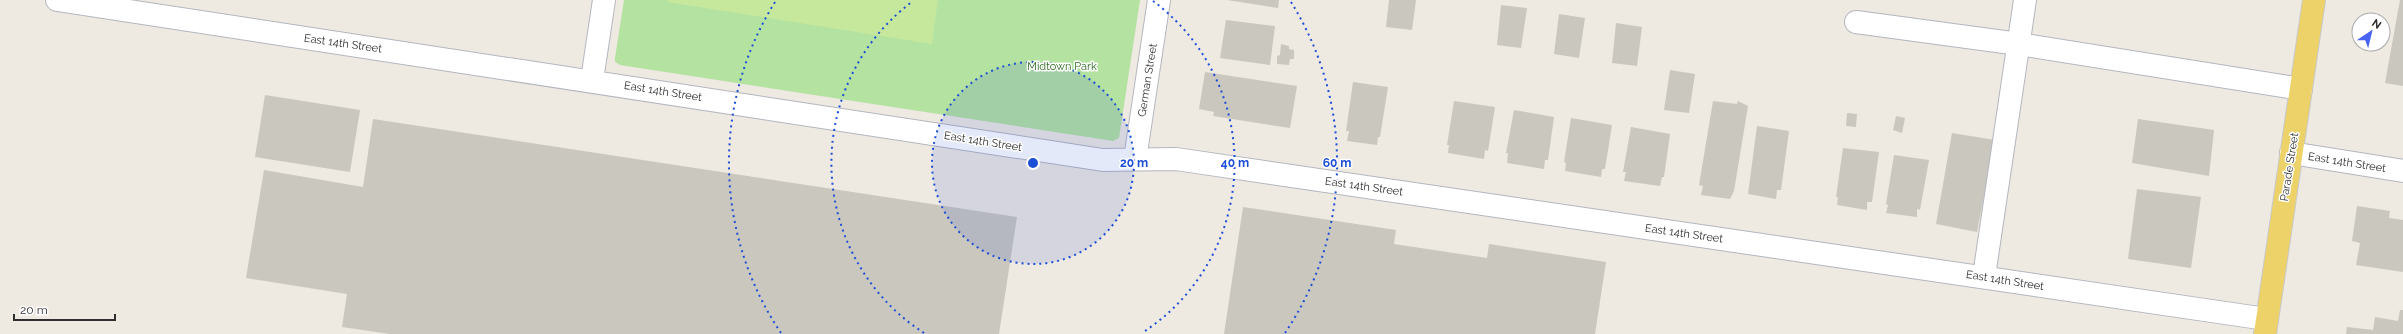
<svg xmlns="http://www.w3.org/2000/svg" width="2403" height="334" viewBox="0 0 2403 334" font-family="Raleway,sans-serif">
	<rect width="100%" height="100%" fill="#eee9e1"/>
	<path fill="#b4e2a0" d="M 624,0 L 1140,0 L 1119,138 L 1113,141 L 620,65 L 615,62 L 615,58 Z"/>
	<path fill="#c6e89d" d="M 668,0 L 938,0 L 932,44 L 667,2 Z"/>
	<path fill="#cac7bf" d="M 1227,0 L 1279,0 L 1278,8 Z
		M 1389,0 L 1416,0 L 1412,30 L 1386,27 Z
		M 2400,0 L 2403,0 L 2403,86 L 2385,83 Z
		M 1501,5 L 1527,8 L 1521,48 L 1497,45 Z
		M 1559,14 L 1585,18 L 1579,58 L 1554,54 Z
		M 1226,20 L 1275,26 L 1270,65 L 1220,58 Z
		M 1616,23 L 1642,27 L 1637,66 L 1612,63 Z
		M 1281,44 L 1289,46 L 1289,49 L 1294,50 L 1294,59 L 1290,59 L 1289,65 L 1277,64 L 1277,56 L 1280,55 Z
		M 1670,70 L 1695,74 L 1689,113 L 1664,110 Z
		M 1205,72 L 1297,86 L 1290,128 L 1213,116 L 1214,112 L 1199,109 Z
		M 1353,82 L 1388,87 L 1380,137 L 1378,137 L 1377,145 L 1347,141 L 1349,131 L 1346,131 Z
		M 265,95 L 360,110 L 350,172 L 255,157 Z
		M 1454,101 L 1495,107 L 1488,151 L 1485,150 L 1484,159 L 1448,153 L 1449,145 L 1447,145 Z
		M 1713,101 L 1737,104 L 1738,101 L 1748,106 L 1734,191 L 1730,199 L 1701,195 L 1703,186 L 1699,185 Z
		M 1514,110 L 1554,117 L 1548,160 L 1545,160 L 1544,169 L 1507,163 L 1508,153 L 1506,153 Z
		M 1847,113 L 1857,114 L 1856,127 L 1846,126 Z
		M 1896,116 L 1905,118 L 1902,133 L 1893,130 Z
		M 1571,118 L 1612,125 L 1605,169 L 1602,169 L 1601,177 L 1565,171 L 1566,163 L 1564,162 Z
		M 373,119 L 1017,217 L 999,334 L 390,334 L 342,327 L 347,294 L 246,278 L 264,170 L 363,187 Z
		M 2138,119 L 2214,130 L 2209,176 L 2132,163 Z
		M 1757,126 L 1789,131 L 1781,190 L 1777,190 L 1776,199 L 1748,194 Z
		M 1631,127 L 1670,134 L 1664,177 L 1662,177 L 1660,186 L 1624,181 L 1626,172 L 1623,172 Z
		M 1952,133 L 1995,140 L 1977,232 L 1936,224 Z
		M 1843,148 L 1879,152 L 1872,202 L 1867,202 L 1867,210 L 1837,205 L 1838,197 L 1836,197 Z
		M 1894,155 L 1929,160 L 1920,210 L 1917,209 L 1917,217 L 1886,213 L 1888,205 L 1886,204 Z
		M 2137,189 L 2201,197 L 2191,268 L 2128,259 Z
		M 2357,206 L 2390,211 L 2389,218 L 2403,220 L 2403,272 L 2356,265 L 2360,243 L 2352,241 Z
		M 1243,207 L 1396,230 L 1394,244 L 1487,258 L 1489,244 L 1606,262 L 1595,334 L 1224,334 Z
		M 2400,310 L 2403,310 L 2403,334 L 2346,334 L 2347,327 L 2373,330 L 2375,317 L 2398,321 Z"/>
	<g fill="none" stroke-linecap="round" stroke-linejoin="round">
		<defs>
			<path id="minor" d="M 57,0 L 1103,160 L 1176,159 L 2266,319
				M 1856,22 L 2019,44 L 2301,89
				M 592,80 L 604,0
				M 2291,153 L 2403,171
				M 1135,159 L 1159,0
				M 1984,276 L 2025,0"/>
			<path id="major" d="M 2265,334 L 2314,0"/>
		</defs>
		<use href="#minor" stroke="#b4b6c0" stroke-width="24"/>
		<use href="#major" stroke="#c9c9c9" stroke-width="24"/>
		<use href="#minor" stroke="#fff" stroke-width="22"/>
		<use href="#major" stroke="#ecd268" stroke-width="22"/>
	</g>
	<circle cx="1033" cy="163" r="101" fill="#1d4ed8" fill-opacity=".12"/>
	<g fill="none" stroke="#1d4ed8" stroke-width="2" stroke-dasharray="2 4">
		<circle cx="1033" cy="163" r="101"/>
		<path d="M924 333A202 202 0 0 1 913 1M1153 1A202 202 0 0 1 1142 333"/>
		<path d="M781 333A304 304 0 0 1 775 2M1291 2A304 304 0 0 1 1285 333"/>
	</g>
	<g text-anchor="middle" stroke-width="3" stroke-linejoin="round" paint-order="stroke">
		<g font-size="11" fill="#2e2e2e" stroke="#fff">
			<text transform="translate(343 43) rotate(8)" y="4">East 14th Street</text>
			<text transform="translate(1147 80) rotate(-81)" y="4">German Street</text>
			<text transform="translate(663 91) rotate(9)" y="4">East 14th Street</text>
			<text transform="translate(983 141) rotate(9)" y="4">East 14th Street</text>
			<text transform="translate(2347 162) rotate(9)" y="4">East 14th Street</text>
			<text transform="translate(2289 167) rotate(-81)" y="4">Parade Street</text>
			<text transform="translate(1364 186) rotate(8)" y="4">East 14th Street</text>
			<text transform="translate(1684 233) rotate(8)" y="4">East 14th Street</text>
			<text transform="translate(2005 280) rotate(9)" y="4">East 14th Street</text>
		</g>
		<g font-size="11" fill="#2b6a1e" stroke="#fff">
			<text x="1062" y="70">Midtown Park</text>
		</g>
	</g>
	<circle cx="1033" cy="163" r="6" fill="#1d4ed8" stroke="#fff" stroke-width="2"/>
	<g font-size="12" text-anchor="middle" font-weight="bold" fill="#1d4ed8" stroke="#fff" stroke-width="3" stroke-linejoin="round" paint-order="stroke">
		<text x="1134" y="167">20 m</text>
		<text x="1235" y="167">40 m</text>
		<text x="1337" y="167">60 m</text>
	</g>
	<g transform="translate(2371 32) rotate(35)"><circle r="19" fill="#ffffff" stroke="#ababab"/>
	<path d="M0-3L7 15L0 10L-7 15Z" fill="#4963f3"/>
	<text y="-6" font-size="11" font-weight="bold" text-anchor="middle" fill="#2e2e2e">N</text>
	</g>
	<path d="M14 314v6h101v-6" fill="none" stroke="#2e2e2e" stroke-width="2"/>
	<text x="20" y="314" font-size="12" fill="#2e2e2e" stroke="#ffffff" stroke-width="3" paint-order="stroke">20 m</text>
</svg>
